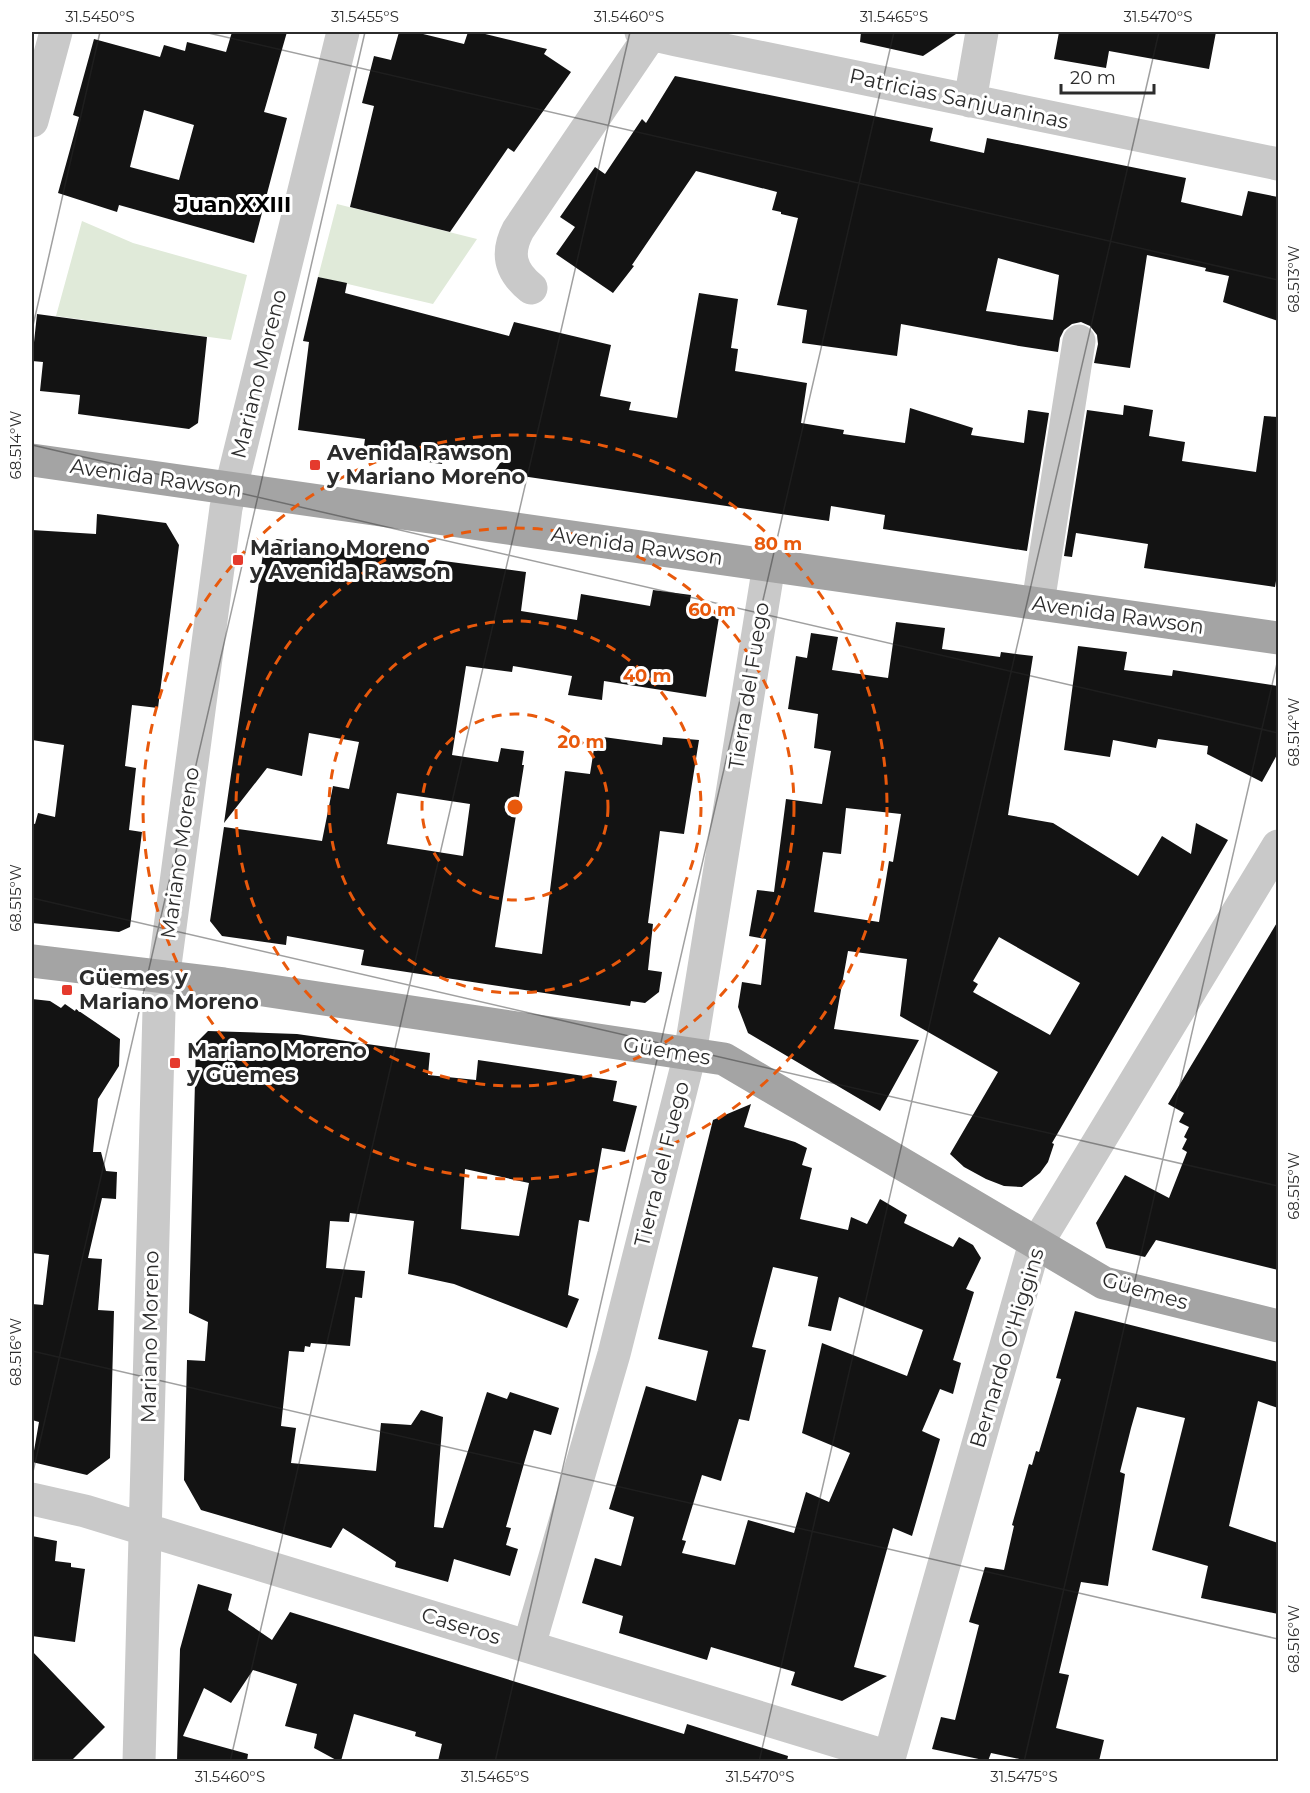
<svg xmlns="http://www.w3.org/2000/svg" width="1310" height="1793" viewBox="0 0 1310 1793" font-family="Montserrat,sans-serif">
	<rect width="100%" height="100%" fill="#fff"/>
	<path fill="#e0ead9" d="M 337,204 L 477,239 L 433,304 L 318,277 Z
		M 82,221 L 133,243 L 247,275 L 231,340 L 56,316 Z"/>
	<path fill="#131313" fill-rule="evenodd" d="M 232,32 L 287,32 L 264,112 L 287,118 L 254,243 L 119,205 L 117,212 L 58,193 L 79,117 L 73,115 L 94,39 L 160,57 L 164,45 L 185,51 L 187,42 L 226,52 ZM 144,110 L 194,125 L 179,180 L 130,167 Z
		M 399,32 L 415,32 L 464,44 L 468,32 L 477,32 L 547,49 L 544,54 L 571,72 L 514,152 L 508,148 L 450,232 L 350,207 L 374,106 L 362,103 L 374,56 L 391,60 Z
		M 861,32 L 959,32 L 923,56 L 860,42 Z
		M 1059,32 L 1216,32 L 1209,69 L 1109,51 L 1106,68 L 1054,59 Z
		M 675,76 L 933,128 L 930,141 L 984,153 L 987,138 L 1186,178 L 1181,202 L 1242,216 L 1248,191 L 1278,197 L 1278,321 L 1223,302 L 1229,276 L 1205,271 L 1206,268 L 1147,255 L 1130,368 L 1094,363 L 1098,344 L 1097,335 L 1090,326 L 1081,322 L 1072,324 L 1064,330 L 1060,338 L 1058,352 L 1019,346 L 901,324 L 897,356 L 802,343 L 807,310 L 777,305 L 798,218 L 781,214 L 781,212 L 772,210 L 777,192 L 696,171 L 632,265 L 634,266 L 613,293 L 556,254 L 575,227 L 560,217 L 595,167 L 605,174 L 642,119 L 646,123 ZM 998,258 L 1059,275 L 1053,320 L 986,311 Z
		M 318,277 L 347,283 L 345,293 L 509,336 L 514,322 L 611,345 L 600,396 L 631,402 L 629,410 L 677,418 L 699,293 L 738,299 L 731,348 L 738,349 L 735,371 L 807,383 L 801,423 L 844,430 L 843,434 L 905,443 L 910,408 L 973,428 L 971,435 L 1024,443 L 1028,410 L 1049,413 L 1027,551 L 883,529 L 885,515 L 831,506 L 829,521 L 494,472 L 504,457 L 445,447 L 442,464 L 363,453 L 365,439 L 298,430 L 309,342 L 303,341 Z
		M 37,314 L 207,337 L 198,423 L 189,429 L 78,414 L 80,395 L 40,391 L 43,362 L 32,361 Z
		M 1124,405 L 1153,410 L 1149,436 L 1185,442 L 1182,461 L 1256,472 L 1264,416 L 1278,417 L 1278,581 L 1276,581 L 1275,587 L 1144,568 L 1148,544 L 1076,533 L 1072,557 L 1064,556 L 1087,410 L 1123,415 Z
		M 97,514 L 166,523 L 179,545 L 158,708 L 132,705 L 125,766 L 136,768 L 129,830 L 142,832 L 130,927 L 119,932 L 32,923 L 32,823 L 35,824 L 38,813 L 55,817 L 64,745 L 32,740 L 32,636 L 34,583 L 32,583 L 32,530 L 96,534 Z
		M 277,539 L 426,559 L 423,581 L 436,560 L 526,572 L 521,611 L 577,620 L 581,594 L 650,606 L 653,590 L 691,595 L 689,607 L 699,608 L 698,614 L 719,617 L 706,697 L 604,681 L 602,700 L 568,695 L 572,676 L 513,666 L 512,672 L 466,666 L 452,755 L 498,762 L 501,748 L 524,751 L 522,765 L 524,765 L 495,947 L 542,954 L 565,771 L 590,774 L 596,736 L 662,745 L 663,737 L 699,740 L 684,834 L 660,831 L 648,923 L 653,924 L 648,970 L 662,972 L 659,992 L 645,1003 L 631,1001 L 630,1006 L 361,965 L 364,950 L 287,936 L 286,945 L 222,936 L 210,921 L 224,827 L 322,841 L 333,786 L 349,789 L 359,742 L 309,733 L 302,776 L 267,768 L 224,823 L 264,547 ZM 397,793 L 470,804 L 463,856 L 387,844 Z
		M 896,622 L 945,628 L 942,649 L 1000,657 L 1001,652 L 1033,656 L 1008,815 L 1053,823 L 1138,876 L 1162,836 L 1191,854 L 1196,823 L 1228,840 L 1052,1143 L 1054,1144 L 1048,1162 L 1040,1173 L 1022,1187 L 1004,1186 L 986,1179 L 964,1167 L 950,1154 L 998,1072 L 900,1016 L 907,959 L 848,951 L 834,1029 L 919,1040 L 880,1111 L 748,1033 L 738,1007 L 742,982 L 761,985 L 766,939 L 749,936 L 757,890 L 774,892 L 786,799 L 822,804 L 831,751 L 814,748 L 818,714 L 788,709 L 796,656 L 807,658 L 811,633 L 838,637 L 832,670 L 888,678 ZM 846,808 L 901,814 L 893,862 L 889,861 L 879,922 L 814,912 L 823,852 L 841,854 ZM 999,937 L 1080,983 L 1050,1035 L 973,992 L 978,984 L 973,981 Z
		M 1078,646 L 1127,652 L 1124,670 L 1172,676 L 1173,670 L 1278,686 L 1278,753 L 1262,782 L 1207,754 L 1208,746 L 1158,739 L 1156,748 L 1113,740 L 1110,757 L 1064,750 Z
		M 1278,921 L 1278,1270 L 1156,1240 L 1145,1257 L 1106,1248 L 1096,1223 L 1125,1175 L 1169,1198 L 1187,1152 L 1182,1149 L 1187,1139 L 1184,1137 L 1189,1127 L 1179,1122 L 1184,1113 L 1168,1104 Z
		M 32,999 L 50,1001 L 61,1008 L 65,1004 L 75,1011 L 76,1009 L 120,1039 L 119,1066 L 98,1099 L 93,1152 L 101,1152 L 106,1171 L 117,1172 L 116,1199 L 102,1198 L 88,1258 L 102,1259 L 98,1310 L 114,1311 L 110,1458 L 87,1475 L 32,1462 L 39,1422 L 32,1420 L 32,1304 L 43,1305 L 49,1255 L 32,1253 Z
		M 208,1031 L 297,1034 L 430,1053 L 428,1075 L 476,1080 L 478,1060 L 617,1081 L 613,1101 L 637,1106 L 625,1152 L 602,1148 L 589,1222 L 579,1220 L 568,1295 L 579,1299 L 567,1328 L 454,1284 L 408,1274 L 414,1221 L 350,1213 L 349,1222 L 330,1221 L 326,1268 L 365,1271 L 362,1298 L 355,1297 L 350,1346 L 311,1343 L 310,1347 L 305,1346 L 304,1352 L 289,1351 L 281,1426 L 296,1428 L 291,1463 L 376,1471 L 381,1423 L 411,1425 L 421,1410 L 443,1417 L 434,1527 L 443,1528 L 487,1392 L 507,1399 L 510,1392 L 559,1408 L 551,1435 L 534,1430 L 525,1460 L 506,1527 L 511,1528 L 506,1545 L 518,1549 L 510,1576 L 454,1559 L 448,1582 L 395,1567 L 396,1562 L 343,1528 L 331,1548 L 201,1510 L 184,1480 L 187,1360 L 205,1361 L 208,1322 L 189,1313 L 196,1043 ZM 465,1169 L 529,1183 L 519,1236 L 461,1229 Z
		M 751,1104 L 744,1127 L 795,1142 L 807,1148 L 802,1165 L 812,1168 L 800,1219 L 848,1230 L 851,1217 L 867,1224 L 880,1199 L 907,1215 L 904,1223 L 953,1247 L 959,1237 L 973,1245 L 981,1258 L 966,1289 L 974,1292 L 953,1360 L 961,1363 L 953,1394 L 940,1389 L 922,1431 L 940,1439 L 912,1536 L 893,1528 L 854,1667 L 887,1676 L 842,1701 L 791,1685 L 795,1672 L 711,1647 L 707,1660 L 619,1633 L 623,1616 L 582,1603 L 595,1558 L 621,1566 L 634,1517 L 609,1509 L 646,1386 L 696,1401 L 708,1351 L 658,1339 L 713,1120 ZM 773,1267 L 818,1277 L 808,1326 L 831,1331 L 839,1297 L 923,1330 L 907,1376 L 822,1343 L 802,1433 L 850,1453 L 829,1502 L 806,1492 L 794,1533 L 748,1520 L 735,1565 L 682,1553 L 686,1541 L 682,1540 L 702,1475 L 721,1481 L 739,1419 L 749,1421 L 766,1350 L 752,1347 Z
		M 1075,1311 L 1278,1362 L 1278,1408 L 1258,1401 L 1229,1526 L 1278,1543 L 1278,1614 L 1201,1598 L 1208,1566 L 1152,1550 L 1185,1418 L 1137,1407 L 1131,1428 L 1120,1472 L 1125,1474 L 1108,1586 L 1081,1582 L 1059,1673 L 1069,1675 L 1056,1728 L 1104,1740 L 1099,1761 L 1029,1761 L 991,1753 L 988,1761 L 932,1749 L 941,1717 L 955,1720 L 979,1625 L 969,1622 L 985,1567 L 1004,1570 L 1014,1526 L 1012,1525 L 1029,1464 L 1032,1465 L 1036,1451 L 1039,1452 L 1061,1379 L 1056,1378 Z
		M 32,1536 L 57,1541 L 55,1561 L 71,1563 L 71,1567 L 85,1569 L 75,1642 L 32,1636 Z
		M 198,1584 L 232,1594 L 228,1610 L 272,1640 L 290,1612 L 684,1734 L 687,1724 L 788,1756 L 787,1761 L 438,1761 L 442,1744 L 415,1736 L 416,1732 L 354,1714 L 341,1761 L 338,1761 L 314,1748 L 317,1734 L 285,1726 L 297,1684 L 253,1670 L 231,1703 L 204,1688 L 183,1736 L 248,1754 L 247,1761 L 177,1761 L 180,1649 Z
		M 32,1651 L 105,1727 L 71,1761 L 32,1761 Z"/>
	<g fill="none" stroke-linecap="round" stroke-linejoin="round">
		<path stroke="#c9c9c9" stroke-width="33" d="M 641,32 L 676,40 L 1278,164
			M 970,101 L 982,32
			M 32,121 L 56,32
			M 531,288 C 510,271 506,253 518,230 L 651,34
			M 1038,603 L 1079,341
			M 32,1499 L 85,1511 L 889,1757
			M 529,1646 L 614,1354 L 690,1054 L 769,565
			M 139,1762 L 159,1010 L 226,508 L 343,32
			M 888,1762 L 1033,1250 L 1278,846"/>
		<path stroke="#a4a4a4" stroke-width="33" d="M 32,460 L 1278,638
			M 32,961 L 224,984 L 724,1059 L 1104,1283 L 1278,1326"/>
	</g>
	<path fill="none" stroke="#2c2c2c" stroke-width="1.5" stroke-opacity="0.45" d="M 204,32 L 1278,280M 32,330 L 100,32M 32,445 L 1278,733M 32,898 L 1278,1186M 32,1351 L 1278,1639M 32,1476 L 365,32M 230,1762 L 630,32M 495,1762 L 894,32M 759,1762 L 1159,32M 1024,1762 L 1278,659"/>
	<g fill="none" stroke="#e8590c" stroke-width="3" stroke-dasharray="10 8">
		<circle cx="515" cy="807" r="93"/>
		<circle cx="515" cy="807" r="186"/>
		<circle cx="515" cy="807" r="279"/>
		<circle cx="515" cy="807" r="372"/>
	</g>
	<g fill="#e53a2d" stroke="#fff" stroke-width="2">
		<rect x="309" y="459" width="12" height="12" rx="3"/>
		<rect x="232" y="554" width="12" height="12" rx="3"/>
		<rect x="61" y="984" width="12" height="12" rx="3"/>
		<rect x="169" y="1057" width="12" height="12" rx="3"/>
	</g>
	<g text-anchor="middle" stroke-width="6" stroke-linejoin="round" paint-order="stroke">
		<g font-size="21" fill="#2c2c2c" stroke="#fff">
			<text transform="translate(959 99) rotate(12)" y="7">Patricias Sanjuaninas</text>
			<text transform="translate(259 374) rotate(-76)" y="7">Mariano Moreno</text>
			<text transform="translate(156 478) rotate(8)" y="7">Avenida Rawson</text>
			<text transform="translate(637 546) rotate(8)" y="7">Avenida Rawson</text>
			<text transform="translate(1118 615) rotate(8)" y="7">Avenida Rawson</text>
			<text transform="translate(749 686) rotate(-81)" y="7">Tierra del Fuego</text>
			<text transform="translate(180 853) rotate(-82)" y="7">Mariano Moreno</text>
			<text transform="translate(667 1051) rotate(9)" y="7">Güemes</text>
			<text transform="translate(662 1164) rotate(-76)" y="7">Tierra del Fuego</text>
			<text transform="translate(1145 1291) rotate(16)" y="7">Güemes</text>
			<text transform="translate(150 1337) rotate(-89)" y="7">Mariano Moreno</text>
			<text transform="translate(1007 1348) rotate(-73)" y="7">Bernardo O'Higgins</text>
			<text transform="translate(461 1626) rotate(17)" y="7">Caseros</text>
		</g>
		<g font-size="21" font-weight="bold" fill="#2c2c2c" stroke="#fff" text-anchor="start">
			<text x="327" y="460">Avenida Rawson<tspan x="327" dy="24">y Mariano Moreno</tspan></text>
			<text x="250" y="555">Mariano Moreno<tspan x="250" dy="24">y Avenida Rawson</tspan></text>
			<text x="79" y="985">Güemes y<tspan x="79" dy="24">Mariano Moreno</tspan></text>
			<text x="187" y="1058">Mariano Moreno<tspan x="187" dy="24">y Güemes</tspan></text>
		</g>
		<g font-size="22" font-weight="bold" fill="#000" stroke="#fff">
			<text x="234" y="212">Juan XXIII</text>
		</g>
	</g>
	<circle cx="515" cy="807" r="9" fill="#e8590c" stroke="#fff" stroke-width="3"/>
	<g font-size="18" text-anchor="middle" font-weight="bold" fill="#e8590c" stroke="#fff" stroke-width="6" stroke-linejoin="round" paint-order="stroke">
		<text x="778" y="550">80 m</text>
		<text x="712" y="616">60 m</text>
		<text x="647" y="682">40 m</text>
		<text x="581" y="748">20 m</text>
	</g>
	<rect width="1310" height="1793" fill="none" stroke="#ffffff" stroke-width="66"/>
	<path d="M1061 84v9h93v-9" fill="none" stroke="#2c2c2c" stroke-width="3"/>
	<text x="1070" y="84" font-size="18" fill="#2c2c2c" stroke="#ffffff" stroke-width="4.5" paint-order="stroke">20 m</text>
	<rect x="33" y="33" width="1244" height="1727" fill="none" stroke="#2c2c2c" stroke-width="2"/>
	<g font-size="15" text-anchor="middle" fill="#2c2c2c">
		<text x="100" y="22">31.5450°S</text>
		<text x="365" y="22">31.5455°S</text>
		<text x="629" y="22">31.5460°S</text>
		<text x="894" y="22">31.5465°S</text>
		<text x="1158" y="22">31.5470°S</text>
		<text transform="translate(1294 279) rotate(-90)" y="5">68.513°W</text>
		<text transform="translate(16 445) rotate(-90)" y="5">68.514°W</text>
		<text transform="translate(1294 732) rotate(-90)" y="5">68.514°W</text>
		<text transform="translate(16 898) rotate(-90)" y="5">68.515°W</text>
		<text transform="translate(1294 1186) rotate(-90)" y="5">68.515°W</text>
		<text transform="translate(16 1352) rotate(-90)" y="5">68.516°W</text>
		<text transform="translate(1294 1639) rotate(-90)" y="5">68.516°W</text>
		<text x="230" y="1782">31.5460°S</text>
		<text x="495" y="1782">31.5465°S</text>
		<text x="760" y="1782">31.5470°S</text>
		<text x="1024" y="1782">31.5475°S</text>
	</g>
</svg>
